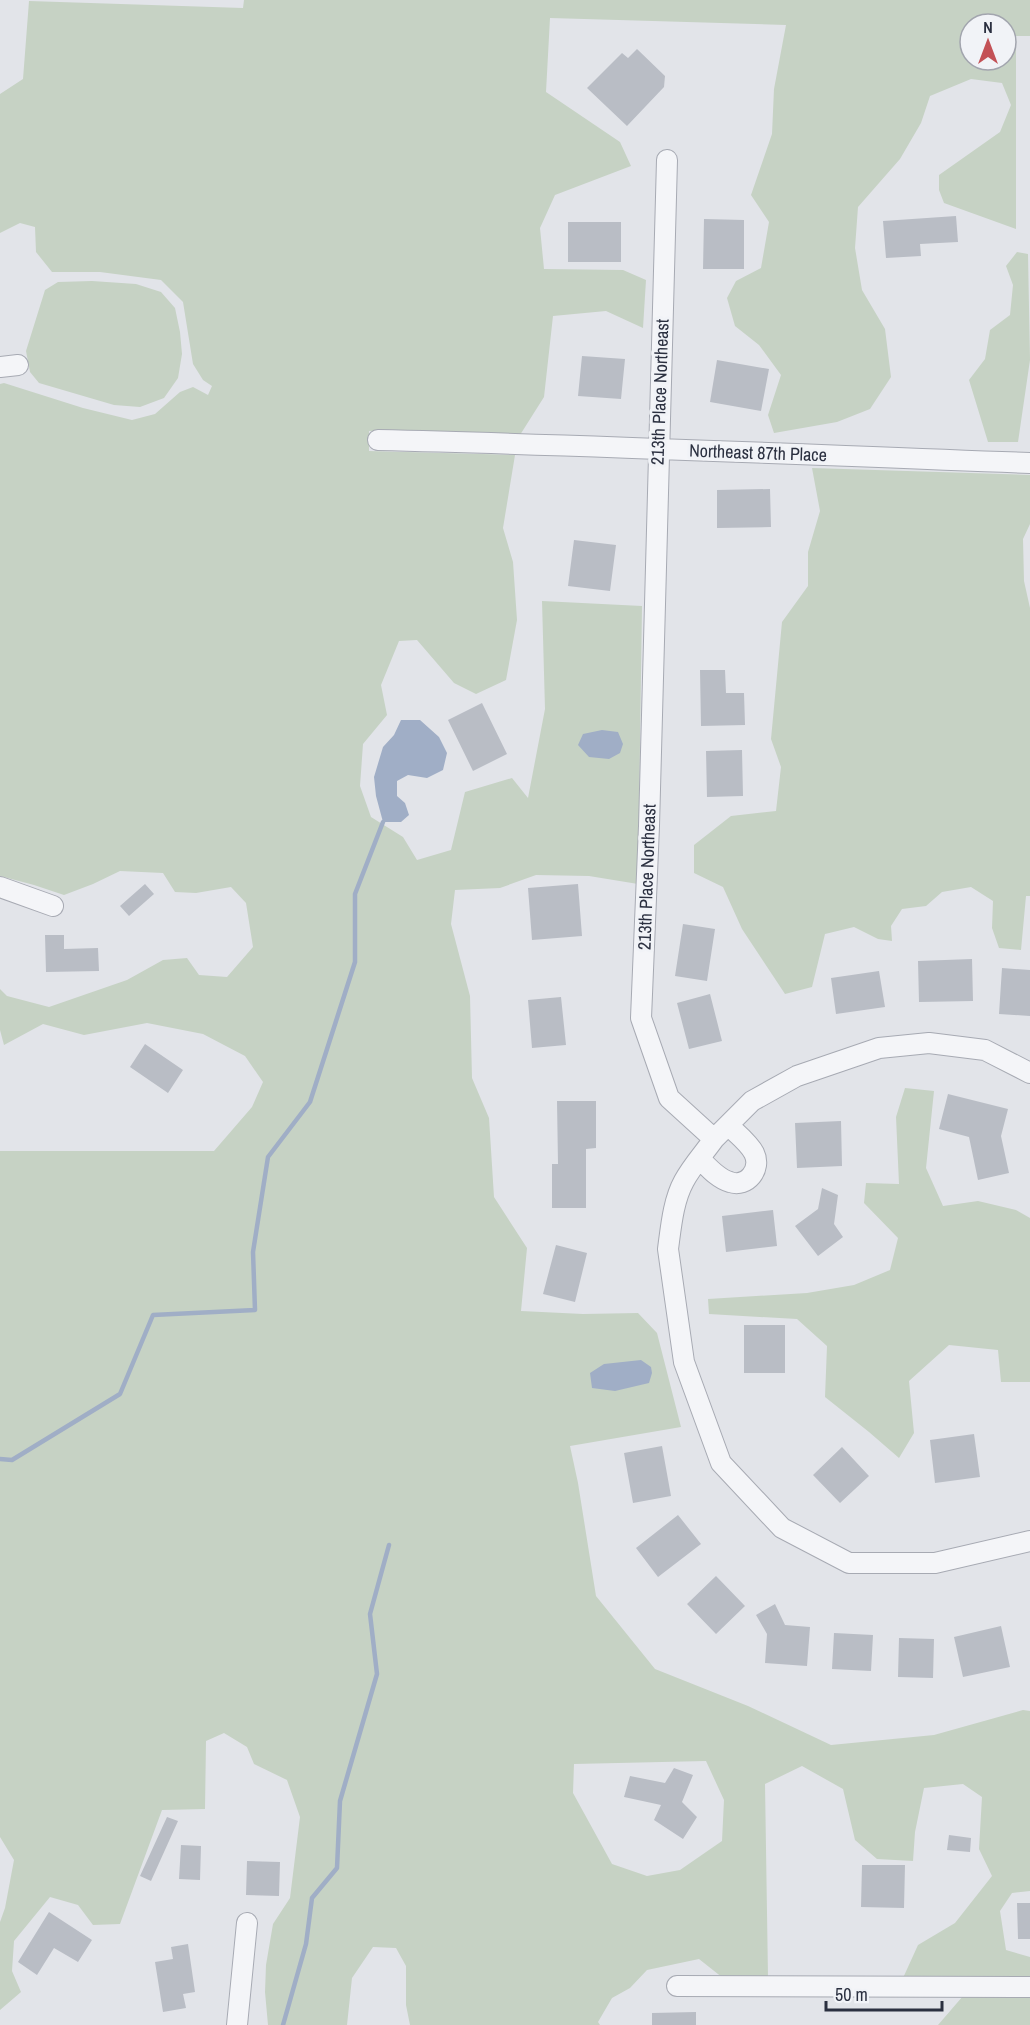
<svg xmlns="http://www.w3.org/2000/svg" width="1030" height="2025" viewBox="0 0 1030 2025" font-family="'Archivo Narrow',sans-serif">
	<rect width="100%" height="100%" fill="#e2e4e9"/>
	<path fill="#c6d2c4" fill-rule="evenodd" d="M 244,0 L 1030,0 L 1030,36 L 1016,36 L 1016,229 L 944,203 L 939,190 L 939,175 L 1000,132 L 1011,105 L 1002,83 L 971,79 L 930,96 L 921,123 L 900,159 L 858,207 L 855,248 L 862,290 L 885,329 L 891,377 L 870,409 L 837,422 L 774,433 L 768,415 L 781,375 L 759,345 L 735,326 L 727,298 L 736,281 L 761,268 L 769,222 L 751,195 L 772,134 L 774,89 L 786,25 L 550,18 L 546,92 L 620,142 L 631,166 L 555,195 L 540,228 L 544,269 L 623,270 L 646,280 L 643,328 L 606,311 L 553,316 L 544,397 L 520,435 L 369,431 L 369,451 L 515,455 L 503,528 L 513,562 L 517,620 L 506,680 L 476,694 L 454,683 L 417,640 L 399,641 L 381,685 L 387,715 L 363,744 L 360,786 L 371,817 L 403,837 L 417,860 L 451,850 L 465,792 L 512,778 L 528,798 L 545,709 L 542,601 L 642,606 L 638,884 L 589,876 L 536,875 L 500,888 L 455,890 L 451,924 L 470,996 L 472,1078 L 489,1118 L 494,1197 L 527,1248 L 521,1311 L 583,1314 L 638,1313 L 657,1333 L 681,1427 L 570,1446 L 578,1483 L 596,1596 L 655,1669 L 748,1706 L 831,1745 L 934,1735 L 1023,1710 L 1030,1711 L 1030,1891 L 1012,1893 L 1000,1911 L 1006,1950 L 1030,1957 L 1030,1978 L 903,1978 L 918,1945 L 955,1923 L 992,1876 L 979,1849 L 982,1797 L 963,1784 L 924,1788 L 915,1832 L 913,1861 L 877,1859 L 855,1840 L 843,1789 L 802,1766 L 765,1784 L 768,1977 L 723,1978 L 699,1959 L 647,1970 L 630,1988 L 612,1998 L 598,2022 L 600,2025 L 410,2025 L 406,2005 L 406,1966 L 396,1948 L 373,1947 L 352,1978 L 347,2025 L 268,2025 L 265,1992 L 266,1965 L 273,1924 L 290,1898 L 300,1817 L 287,1780 L 254,1764 L 247,1747 L 224,1733 L 206,1741 L 205,1809 L 162,1810 L 120,1924 L 93,1925 L 78,1905 L 50,1897 L 14,1941 L 12,1971 L 21,1992 L 0,2010 L 0,1922 L 5,1908 L 14,1860 L 0,1837 L 0,1151 L 214,1151 L 252,1107 L 263,1082 L 245,1056 L 203,1034 L 147,1023 L 84,1035 L 43,1024 L 4,1045 L 0,1030 L 0,989 L 7,996 L 49,1007 L 127,980 L 163,960 L 187,958 L 199,975 L 227,977 L 253,947 L 246,903 L 231,887 L 196,893 L 175,892 L 163,873 L 120,871 L 93,884 L 64,895 L 34,885 L 0,876 L 0,384 L 4,383 L 83,408 L 132,420 L 155,414 L 180,392 L 193,387 L 208,395 L 212,386 L 203,380 L 193,364 L 183,302 L 161,280 L 100,272 L 52,272 L 36,252 L 35,227 L 20,223 L 0,233 L 0,94 L 23,79 L 29,1 L 243,8 ZM 970,24 L 1006,24 L 1006,60 L 970,60 ZM 706,1761 L 724,1800 L 722,1841 L 680,1870 L 647,1876 L 612,1864 L 573,1793 L 574,1764 Z
		M 1017,252 L 1028,254 L 1030,360 L 1018,442 L 988,442 L 969,380 L 985,359 L 990,330 L 1010,315 L 1013,285 L 1006,266 Z
		M 92,281 L 136,284 L 161,292 L 175,308 L 180,332 L 182,354 L 178,378 L 164,398 L 140,407 L 114,405 L 39,383 L 30,372 L 26,351 L 45,290 L 58,282 Z
		M 812,468 L 1030,475 L 1030,524 L 1023,539 L 1024,581 L 1030,608 L 1030,896 L 1026,896 L 1021,950 L 999,948 L 992,928 L 993,901 L 971,887 L 942,892 L 926,906 L 902,909 L 891,926 L 892,941 L 878,939 L 854,927 L 825,934 L 812,987 L 785,994 L 742,929 L 723,887 L 694,873 L 694,845 L 731,816 L 776,811 L 781,767 L 771,739 L 782,622 L 808,586 L 808,552 L 820,511 Z
		M 905,1088 L 934,1091 L 926,1168 L 943,1206 L 978,1201 L 1016,1210 L 1030,1218 L 1030,1382 L 1001,1382 L 998,1350 L 949,1345 L 909,1381 L 914,1433 L 899,1458 L 869,1432 L 825,1397 L 827,1346 L 797,1319 L 709,1314 L 708,1299 L 807,1293 L 854,1285 L 890,1270 L 898,1238 L 864,1203 L 866,1183 L 899,1184 L 896,1117 Z
		M 963,1996 L 1030,1997 L 1030,2025 L 938,2025 Z"/>
	<path fill="#a0aec6" d="M 401,720 L 420,720 L 439,737 L 447,753 L 443,770 L 427,778 L 408,775 L 397,781 L 397,796 L 405,803 L 409,815 L 401,822 L 383,822 L 376,796 L 374,777 L 383,747 L 394,735 Z
		M 602,730 L 618,732 L 623,744 L 620,753 L 609,759 L 589,757 L 578,745 L 583,734 Z
		M 641,1360 L 651,1367 L 652,1373 L 649,1383 L 615,1391 L 592,1388 L 590,1373 L 604,1364 Z"/>
	<g fill="none" stroke-linecap="round" stroke-linejoin="round">
		<path stroke="#a0aec6" stroke-width="4.5" d="M 0,1459 L 12,1460 L 120,1394 L 153,1315 L 255,1310 L 253,1252 L 268,1157 L 310,1102 L 355,962 L 355,894 L 383,822
			M 283,2025 L 306,1944 L 312,1898 L 337,1868 L 340,1801 L 377,1674 L 370,1614 L 389,1545"/>
	</g>
	<path fill="#b9bdc5" d="M 637,49 L 665,76 L 664,87 L 627,126 L 587,88 L 622,53 L 628,58 Z
		M 956,216 L 958,242 L 920,244 L 921,256 L 886,258 L 883,221 Z
		M 704,219 L 744,220 L 744,269 L 703,269 Z
		M 568,222 L 621,222 L 621,262 L 568,262 Z
		M 582,356 L 625,359 L 621,399 L 578,396 Z
		M 717,360 L 769,369 L 761,411 L 710,402 Z
		M 770,489 L 771,527 L 717,528 L 717,490 Z
		M 574,540 L 616,545 L 610,591 L 568,586 Z
		M 700,670 L 725,670 L 726,693 L 744,693 L 745,725 L 701,726 Z
		M 482,703 L 507,754 L 473,771 L 448,720 Z
		M 742,750 L 743,796 L 707,797 L 706,751 Z
		M 145,884 L 154,894 L 129,916 L 120,906 Z
		M 578,884 L 582,936 L 532,940 L 528,888 Z
		M 683,924 L 715,929 L 707,981 L 675,976 Z
		M 45,935 L 64,935 L 64,949 L 98,948 L 99,971 L 46,972 Z
		M 972,959 L 973,1001 L 919,1002 L 918,961 Z
		M 1002,968 L 1030,970 L 1030,1016 L 999,1014 Z
		M 879,971 L 885,1007 L 836,1014 L 831,978 Z
		M 710,994 L 722,1041 L 689,1049 L 677,1003 Z
		M 561,997 L 566,1045 L 532,1048 L 528,1000 Z
		M 145,1044 L 183,1070 L 168,1093 L 130,1067 Z
		M 948,1094 L 1008,1109 L 1001,1136 L 1009,1173 L 978,1180 L 969,1137 L 939,1129 Z
		M 557,1101 L 596,1101 L 596,1148 L 586,1149 L 586,1208 L 552,1208 L 552,1164 L 558,1164 Z
		M 841,1121 L 842,1166 L 797,1168 L 795,1123 Z
		M 822,1188 L 838,1195 L 834,1224 L 843,1237 L 818,1256 L 795,1226 L 818,1209 Z
		M 773,1210 L 777,1246 L 726,1252 L 722,1216 Z
		M 556,1245 L 587,1253 L 575,1302 L 543,1294 Z
		M 744,1325 L 785,1325 L 785,1373 L 744,1373 Z
		M 974,1434 L 980,1477 L 935,1483 L 930,1440 Z
		M 662,1446 L 671,1496 L 633,1503 L 624,1453 Z
		M 842,1447 L 869,1476 L 840,1503 L 813,1475 Z
		M 678,1515 L 701,1544 L 658,1577 L 636,1548 Z
		M 716,1576 L 745,1606 L 716,1634 L 687,1604 Z
		M 775,1604 L 785,1625 L 810,1627 L 807,1666 L 765,1663 L 767,1634 L 756,1615 Z
		M 1001,1626 L 1010,1667 L 963,1677 L 954,1637 Z
		M 834,1633 L 873,1635 L 871,1671 L 832,1669 Z
		M 899,1638 L 934,1639 L 933,1678 L 898,1677 Z
		M 674,1768 L 693,1775 L 682,1802 L 697,1817 L 683,1839 L 654,1820 L 661,1805 L 624,1797 L 630,1776 L 665,1783 Z
		M 167,1817 L 178,1821 L 151,1881 L 140,1876 Z
		M 949,1835 L 971,1838 L 970,1852 L 947,1850 Z
		M 181,1845 L 201,1846 L 200,1880 L 179,1879 Z
		M 247,1861 L 280,1862 L 279,1896 L 246,1895 Z
		M 862,1865 L 905,1865 L 904,1908 L 861,1907 Z
		M 1017,1903 L 1030,1903 L 1030,1939 L 1018,1939 Z
		M 49,1912 L 92,1940 L 78,1962 L 54,1948 L 37,1975 L 18,1962 Z
		M 188,1944 L 195,1992 L 183,1994 L 186,2008 L 163,2012 L 155,1962 L 173,1959 L 171,1947 Z
		M 696,2012 L 696,2025 L 652,2025 L 652,2013 Z"/>
	<g fill="none" stroke-linecap="round" stroke-linejoin="round">
		<defs>
			<path id="minor" d="M 667,160 L 649,826 L 641,1018 L 669,1098 L 714,1139 C 704,1153 692,1166 684,1181 C 673,1201 671,1227 668,1249 L 684,1362 L 721,1463 L 782,1528 L 849,1563 L 935,1563 L 1030,1541
				M 0,367 L 18,365
				M 378,440 C 595,445 813,455 1030,463
				M 0,887 L 53,906
				M 714,1139 L 752,1101 L 797,1076 L 879,1048 L 929,1043 L 985,1050 L 1030,1073
				M 700,1159 C 708,1167 718,1179 730,1182 C 747,1188 762,1169 754,1153 C 749,1143 736,1133 728,1125
				M 677,1986 L 1030,1987
				M 237,2025 L 247,1923"/>
		</defs>
		<use href="#minor" stroke="#a7aab3" stroke-width="22"/>
		<use href="#minor" stroke="#f4f5f8" stroke-width="20"/>
	</g>
	<g text-anchor="middle" stroke-width="6" stroke-linejoin="round" paint-order="stroke">
		<g font-size="18" fill="#2b3040" stroke="#f1f3f7">
			<text transform="translate(660 392) rotate(-88)" y="6">213th Place Northeast</text>
			<text transform="translate(758 453) rotate(2)" y="6">Northeast 87th Place</text>
			<text transform="translate(647 877) rotate(-88)" y="6">213th Place Northeast</text>
		</g>
	</g>
	<g transform="translate(988 42)"><circle r="28" fill="#f1f3f7" stroke="#a2a5ae" stroke-width="1.5"/>
	<path d="M0-4.5L10 22L0 15L-10 22Z" fill="#c35156"/>
	<text y="-9" font-size="16" font-weight="bold" text-anchor="middle" fill="#2b3040">N</text>
	</g>
	<path d="M826 2001v9h116v-9" fill="none" stroke="#2b3040" stroke-width="3"/>
	<text x="835" y="2001" font-size="18" fill="#2b3040" stroke="#f1f3f7" stroke-width="4.5" paint-order="stroke">50 m</text>
</svg>
